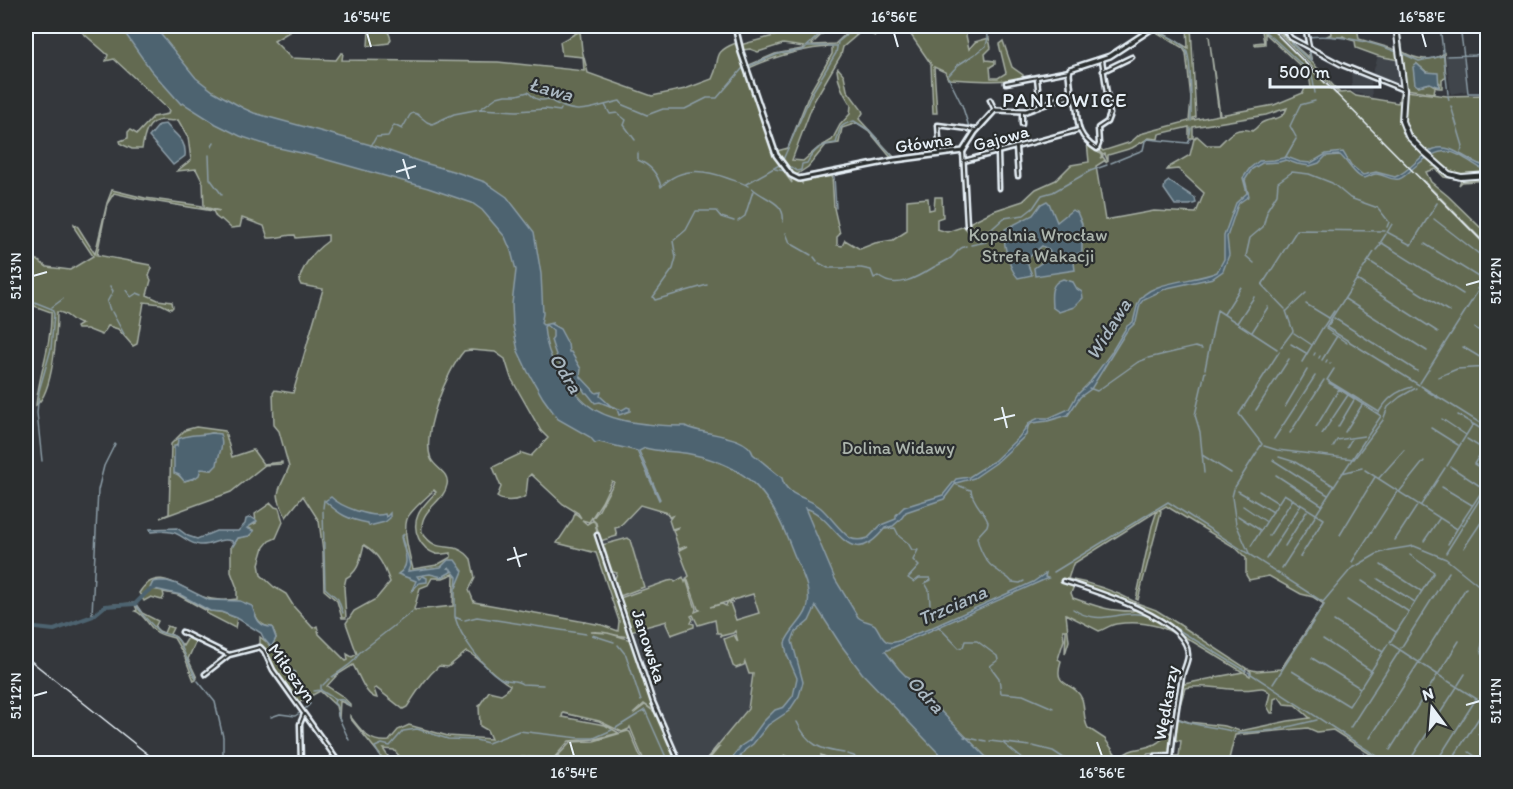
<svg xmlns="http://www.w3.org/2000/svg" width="1513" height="789" viewBox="0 0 1513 789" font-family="Itim,sans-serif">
	<rect width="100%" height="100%" fill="#34373c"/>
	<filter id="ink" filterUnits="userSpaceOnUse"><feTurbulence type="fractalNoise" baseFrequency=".0167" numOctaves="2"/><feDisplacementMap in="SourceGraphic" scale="12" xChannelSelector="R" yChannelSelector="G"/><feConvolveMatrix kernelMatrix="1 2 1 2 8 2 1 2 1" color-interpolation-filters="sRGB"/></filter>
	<g filter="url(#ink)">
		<path fill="#40444c" d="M 1378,56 L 1398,60 L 1402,87 L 1372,76 Z
			M 1463,56 L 1467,91 L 1451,94 L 1446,57 Z
			M 1351,70 L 1371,78 L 1372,97 L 1354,93 L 1352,90 Z
			M 640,505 L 686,518 L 770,611 L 748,709 L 703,763 L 684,763 L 655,700 L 620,595 L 644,587 L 630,540 L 627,538 L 608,544 L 604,544 L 603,540 L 617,536 L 614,528 L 619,527 Z"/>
		<path fill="#636b51" stroke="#a6aea4" stroke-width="1.5" fill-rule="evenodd" d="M 75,26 L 299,26 L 274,41 L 291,58 L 336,60 L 341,53 L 343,53 L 342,60 L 498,62 L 584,71 L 583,57 L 562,55 L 560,42 L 580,31 L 582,50 L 588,73 L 652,96 L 685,89 L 712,79 C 722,59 710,53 736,43 L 732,26 L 734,26 L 738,43 L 736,45 L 739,46 L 775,152 L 747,66 L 775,54 L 802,49 L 804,47 L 783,44 L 758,52 L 750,49 L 743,50 L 746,63 L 740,45 L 792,31 L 801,26 L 838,26 L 822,34 L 812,44 L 813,45 L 835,44 L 854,26 L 864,26 L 855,35 L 865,26 L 964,26 L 969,49 L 975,42 L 989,38 L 991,48 L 985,54 L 986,60 L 995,61 L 995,64 L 990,67 L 991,78 L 998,78 L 1006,73 L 999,44 L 1003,41 L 1012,67 L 1023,75 L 1023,78 C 997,83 973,80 948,79 L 945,72 L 934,67 L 937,113 L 933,113 L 931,64 L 909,32 L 887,31 L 875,36 L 863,30 L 843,47 L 841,55 L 814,101 L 792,160 L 803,161 L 818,148 L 832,140 L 840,125 L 850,114 L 851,105 C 844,94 838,84 837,70 L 838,68 L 844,75 L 847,90 L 862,110 L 863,113 L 859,119 L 894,157 L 940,153 L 892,160 L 803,178 L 793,176 L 782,164 L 788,172 L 786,175 L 792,183 L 790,175 L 800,180 L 802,183 L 802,181 L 832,175 L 834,208 L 840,234 L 837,237 L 837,245 L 842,246 L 845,240 L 860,249 L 875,243 L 893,240 L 907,231 L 907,200 L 928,198 L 929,210 L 934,209 L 935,197 L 942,197 L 943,217 L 937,219 L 937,229 L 947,232 L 965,226 L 965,201 L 966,227 L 965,228 L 967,230 L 966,187 L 969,223 L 993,211 L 1023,201 L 1036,189 L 1056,180 L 1071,165 L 1089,162 L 1087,142 L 1102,156 L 1100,158 L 1103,157 L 1107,163 L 1104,161 L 1096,166 L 1105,220 L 1154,211 L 1196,213 L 1204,193 L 1178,169 L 1167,170 L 1169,167 L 1190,155 L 1194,139 L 1197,136 L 1207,145 L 1219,145 C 1230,134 1236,126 1252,131 C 1256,129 1258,126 1260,124 C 1270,116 1282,123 1287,108 L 1266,115 L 1193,127 L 1193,138 L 1189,138 L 1189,127 L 1159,134 L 1158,139 L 1149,138 L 1132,148 L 1108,155 L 1108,162 L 1105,154 L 1103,155 L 1097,149 L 1099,147 L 1103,151 L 1131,142 L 1140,134 L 1189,121 L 1191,99 L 1186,53 L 1183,48 L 1153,30 L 1156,29 L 1188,48 L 1187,26 L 1191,26 L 1196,117 L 1193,118 L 1193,120 L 1219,115 L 1209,36 L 1220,115 L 1274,105 L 1303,93 L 1305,88 L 1311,88 L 1309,74 L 1265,33 L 1265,44 L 1255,45 L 1255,43 L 1264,42 L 1262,31 L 1258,26 L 1268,26 L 1336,94 L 1338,93 L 1272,26 L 1276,26 L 1283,35 L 1285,34 L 1285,37 L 1309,58 L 1309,49 L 1312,62 L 1340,93 L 1350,92 L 1356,96 L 1398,103 L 1401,90 L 1403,90 L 1404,103 L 1406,91 L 1447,96 L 1487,95 L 1487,175 C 1467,176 1452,178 1437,163 L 1433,166 C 1440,167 1445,174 1453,176 C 1464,180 1477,177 1487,176 L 1487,180 L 1462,182 L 1459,185 L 1461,180 L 1444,177 L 1436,169 L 1426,172 L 1431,182 L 1448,196 L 1480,227 L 1486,229 L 1487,245 L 1422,179 L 1421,179 L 1487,247 L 1487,763 L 1384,763 L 1333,730 L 1317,732 L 1308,728 L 1235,735 L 1228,763 L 1172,763 L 1172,756 L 1179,756 L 1181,741 L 1173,740 L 1177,718 L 1189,722 L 1225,726 L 1240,731 L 1288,721 L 1310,718 L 1295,705 L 1284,704 L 1279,697 L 1274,699 L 1273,713 L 1271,713 L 1267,706 L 1270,693 C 1264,686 1261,688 1253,689 C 1229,692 1207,683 1185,688 L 1178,712 L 1174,709 L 1180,683 L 1181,687 L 1188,653 C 1181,625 1140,620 1116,624 C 1110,625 1105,629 1099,631 L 1066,614 L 1069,641 L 1065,654 L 1066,630 L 1063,630 L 1064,640 L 1058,659 L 1061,661 C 1052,689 1074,680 1082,699 C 1085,709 1083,719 1088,728 L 1105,739 L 1119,759 C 1131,746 1140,751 1155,744 C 1161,741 1166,736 1171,731 L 1170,752 L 1147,754 L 1146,764 L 841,764 L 821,755 L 821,763 L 795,764 L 785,755 L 779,759 L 779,763 L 706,763 L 720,746 L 703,763 L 748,709 L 753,674 L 749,674 L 745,662 L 744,665 L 736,668 L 733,666 L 724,639 L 734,635 L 738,642 L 735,631 L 733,633 L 721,636 L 720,633 L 717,633 L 715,620 L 698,625 L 693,615 L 691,616 L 693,619 L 691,623 L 694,624 L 694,627 L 671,635 L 666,624 L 667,621 L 630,631 L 620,598 L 668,581 L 674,580 L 675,582 L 683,577 L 685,582 L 686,579 L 696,609 L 695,612 L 700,610 L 698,609 L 687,578 L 689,576 L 679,550 L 687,546 L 679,549 L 673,530 L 679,527 L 672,529 L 669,520 L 672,516 L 669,517 L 667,513 L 640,505 L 619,527 L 615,528 L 617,536 L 600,541 L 596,523 L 592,519 L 599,510 L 614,482 L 612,481 L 602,502 L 589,522 L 582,520 L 587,524 L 592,521 L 595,522 L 601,554 L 630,636 C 618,638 606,630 591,632 L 608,633 L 631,640 L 656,712 L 644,704 L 633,714 L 645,705 L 657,714 L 678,763 L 645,763 L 630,727 L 629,729 L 622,732 L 599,721 L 563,713 L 562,717 L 605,725 L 619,733 L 595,739 L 569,741 L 554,758 L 515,757 L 514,760 L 554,760 L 571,742 L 594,741 L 628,731 L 630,732 L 643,763 L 401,763 L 400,757 L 394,750 L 383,749 L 392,762 L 383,763 L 380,755 L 350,718 L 350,716 C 362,731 368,743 389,741 L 398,730 L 409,725 L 448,736 L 491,739 L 487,730 L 480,726 L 479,706 L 489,691 L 501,694 L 507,690 L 510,685 C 495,678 476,653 466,652 L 448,667 L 439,666 C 425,678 417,692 407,707 L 403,709 L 376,688 L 374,689 L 377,698 C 365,696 360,676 353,665 L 337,675 L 327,686 L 342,696 L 350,704 L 350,706 L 340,701 L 339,719 L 336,706 L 320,691 L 298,703 L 276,672 L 265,650 L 260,646 L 260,637 C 275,647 278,658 288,673 L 293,675 L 295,672 L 291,670 L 282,650 L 272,646 L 276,638 L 272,627 C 259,627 255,616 252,606 C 247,606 243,602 239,602 C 228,600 217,602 206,599 C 192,595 163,570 152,584 L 152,589 L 175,593 L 210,611 L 221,612 L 237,618 L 235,628 L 206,613 L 207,611 L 178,595 L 163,592 L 164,596 L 162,600 L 151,597 L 144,601 L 139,593 C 156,565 179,587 200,596 C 211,600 225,601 237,599 L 237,588 L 231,572 L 231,546 L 233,545 L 238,538 L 251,535 L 253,530 L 247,527 L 256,523 L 255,514 L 271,503 L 275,507 L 279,508 L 283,522 L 276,538 L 269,541 L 264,547 L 259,564 L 261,575 L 274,587 L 286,594 L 294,607 L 313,628 L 317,626 L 319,634 L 346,661 L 348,660 L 347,654 L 352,657 L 357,654 L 346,623 L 354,611 L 376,599 L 390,582 C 384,566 379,554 364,545 C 360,558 360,571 346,578 L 344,587 L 346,618 L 342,618 L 337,601 L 324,590 L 323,552 L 319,521 L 303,496 L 286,517 C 272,489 279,493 289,467 L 279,431 L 274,425 L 273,393 L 275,390 L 293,393 L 323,289 L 301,285 L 299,281 C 303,264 314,251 328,241 L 328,235 L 296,238 L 295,235 C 287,235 277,238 268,238 L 264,226 L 242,218 L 240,227 L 231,228 L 221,219 L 220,220 L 216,217 L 213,211 L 140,199 L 114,193 L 107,204 L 97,255 L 150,265 L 152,268 L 149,276 L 151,280 L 147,295 L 158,300 L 172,302 L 173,307 L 171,309 L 161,304 L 144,302 L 137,344 L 133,346 L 118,329 L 108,326 L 102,335 L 87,329 L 77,329 L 76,327 L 81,324 C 71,322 68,312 57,312 C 57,332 53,394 36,405 C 39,373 52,344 51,312 L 26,303 L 26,252 L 47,267 L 70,270 L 93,256 L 75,229 L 74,224 L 78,227 L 95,254 L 107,203 L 112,190 L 145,198 L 202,206 L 202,208 L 220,211 L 204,207 L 203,183 L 196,169 L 177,171 L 191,160 L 188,137 L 178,120 C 172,122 170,120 163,120 C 147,120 144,136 142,149 L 132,149 L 121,144 L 120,141 L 128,138 L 128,132 L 130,130 L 137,134 L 153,117 L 168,114 L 169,110 L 114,59 L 106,61 L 108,55 ZM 832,47 L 832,54 L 810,92 L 788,148 L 777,151 L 749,68 C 776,56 803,48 832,47 ZM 857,123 L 869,131 L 892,159 L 797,176 L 796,175 L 808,167 L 826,145 L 839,143 L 842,128 ZM 471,350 L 495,352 L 505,359 L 511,378 L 541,431 L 548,438 L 531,456 L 522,453 L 493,467 L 501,487 L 497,497 C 503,502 515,501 523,498 L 526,495 L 528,477 L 531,474 L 563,504 L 578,513 L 581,518 L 575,513 L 573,519 L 557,543 L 596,553 L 619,621 L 618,631 L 602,625 L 474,602 L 469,590 L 475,578 L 471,559 C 454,537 438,558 422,532 C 419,508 444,503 447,485 C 450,473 435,468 431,459 C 421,434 447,370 464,351 ZM 434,490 L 436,492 C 430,499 421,507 418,515 C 411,531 421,549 436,554 C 440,555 446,553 451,553 L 451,557 L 437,565 L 413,569 C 410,557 400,524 410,514 C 417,505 426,498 434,490 ZM 1166,506 L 1236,548 L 1246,558 L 1246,575 L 1249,580 L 1269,576 L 1301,594 L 1313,597 L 1324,604 L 1281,669 L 1257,671 L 1248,669 L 1251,672 L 1250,676 L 1245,673 L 1246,668 L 1177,623 L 1156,610 L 1137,603 L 1135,609 L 1113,599 L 1135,607 L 1135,602 C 1115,591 1091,583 1068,579 L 1073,564 L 1157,511 L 1152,526 L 1137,595 L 1136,599 L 1138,600 L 1160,516 L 1161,511 L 1159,510 ZM 453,574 L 454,575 L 453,606 L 415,610 L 414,609 L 420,588 L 428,585 L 432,578 L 443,578 ZM 1074,586 L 1103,595 L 1135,610 L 1132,611 C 1107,611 1096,606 1073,598 L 1071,593 ZM 753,594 L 759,613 L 736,620 L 730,603 L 733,602 L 727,603 L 726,606 L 722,604 L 710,607 ZM 1185,637 L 1243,672 L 1216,677 L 1215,679 L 1213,678 L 1184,684 L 1185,671 L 1190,652 Z
			M 386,26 L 391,39 L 389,43 L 368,46 L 369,30 Z
			M 1330,26 L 1357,26 L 1359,39 L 1397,50 L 1399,60 L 1378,56 L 1356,48 L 1355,41 L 1348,39 L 1343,36 L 1342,37 L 1327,36 L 1331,34 Z
			M 1397,26 L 1399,26 L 1403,52 C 1416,60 1434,62 1444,53 L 1446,78 L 1442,79 L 1442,88 L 1439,88 L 1440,83 L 1417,64 L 1418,86 L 1430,83 L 1438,88 L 1435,87 L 1434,93 L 1406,89 Z
			M 196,427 L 225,431 L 232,457 L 253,450 L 263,464 L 282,462 L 282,464 L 265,465 L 231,492 L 160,518 L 169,514 L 171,444 L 185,430 ZM 212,433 L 217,434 L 215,465 L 212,470 L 201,469 L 194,478 L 185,481 L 176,473 L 176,446 L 179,441 Z
			M 628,538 L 630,540 L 644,587 L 620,596 L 616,589 L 618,586 L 615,585 L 614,581 L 617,573 L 610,571 L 602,545 Z
			M 135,603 L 142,613 L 158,621 L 155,627 L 159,631 L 164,633 L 167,626 L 173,628 L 170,634 L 176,637 L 183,646 L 189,636 L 197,639 L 188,659 L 197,678 L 196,680 L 194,681 L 184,655 L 174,638 C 167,636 160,635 155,631 C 147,624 143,613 135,611 L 137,610 L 135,605 L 105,605 Z"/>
		<path fill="#4d6370" stroke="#8b9ca6" stroke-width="1.5" d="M 120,26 L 154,26 L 196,78 L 213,91 L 243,108 L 254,113 L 371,145 L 421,162 L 456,172 L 485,182 L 507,197 L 534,232 L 541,274 L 543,314 L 541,323 L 543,325 L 552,323 L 551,324 L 560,329 L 568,344 L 569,352 L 571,352 L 581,369 L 580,376 L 596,393 L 601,392 L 600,396 L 611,406 L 622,410 L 627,407 L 630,408 L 630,411 L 619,415 L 617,409 L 600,402 L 595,403 L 587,393 L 585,393 L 581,386 C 564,379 556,357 551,340 L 553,337 L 553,331 L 546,325 L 544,327 C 546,350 554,367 569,385 C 575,392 581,400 588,405 C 612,424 655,426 685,426 C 701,435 747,434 753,454 L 782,478 C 786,497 809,497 821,508 C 831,517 839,530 850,538 C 856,541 862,540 868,538 L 881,525 L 896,519 L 896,515 L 904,507 L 943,495 L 956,479 L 969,477 L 994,461 L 1019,437 L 1030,422 L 1039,418 L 1049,418 L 1069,409 L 1077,395 L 1090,382 L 1111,353 L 1127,326 L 1133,322 C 1135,316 1136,309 1138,303 C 1147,280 1196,282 1217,272 L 1224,259 L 1224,236 L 1236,203 L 1247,193 L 1243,178 L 1250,168 L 1259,161 L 1274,160 L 1287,157 L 1300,162 L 1311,163 L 1326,154 L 1343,152 L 1351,165 L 1363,175 L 1376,172 L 1395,177 C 1411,171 1419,155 1434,149 C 1454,142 1471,166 1487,166 L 1487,169 L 1482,169 C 1454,152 1446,142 1417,165 C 1410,170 1407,176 1399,179 C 1390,181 1384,174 1376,174 C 1370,174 1365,181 1359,176 C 1351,170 1347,161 1340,155 L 1326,156 L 1319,163 L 1310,166 L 1297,164 L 1286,160 L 1279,162 L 1262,163 L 1252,169 L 1245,180 L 1249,196 L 1239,203 L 1237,207 L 1227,237 L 1229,255 L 1223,271 L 1213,278 L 1167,288 L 1144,299 L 1140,304 L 1136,322 L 1126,332 L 1091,389 L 1080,397 L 1068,415 L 1048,421 L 1032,423 L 1028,427 L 1026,435 L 996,463 L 974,478 L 956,483 L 944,499 L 906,512 L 901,519 L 893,526 L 885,528 C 847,576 837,516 805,508 L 835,579 L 858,617 C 863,622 870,621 875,625 C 879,630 881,638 886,641 C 893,647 914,633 924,631 L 1033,582 L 1046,573 L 1045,577 L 1048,578 L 885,651 L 899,669 L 992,763 L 948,763 L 945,760 L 862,673 L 841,645 L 816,606 L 809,621 L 795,633 L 792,641 L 803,682 L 799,696 L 789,711 L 768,725 L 753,744 L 745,750 L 736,763 L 729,763 L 741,746 L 750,740 L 763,722 L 775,710 L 784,707 L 793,696 L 797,678 L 787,655 L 785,643 C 789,631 803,621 807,609 C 813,590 800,570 793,552 C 772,497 752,466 690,454 C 675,451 658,452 645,448 L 639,451 L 660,499 L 659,500 L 637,451 L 599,442 L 595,443 L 590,437 L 558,419 L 543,398 L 528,372 L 518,351 L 513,326 L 512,304 L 516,270 L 511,251 L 505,237 L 482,210 L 472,203 L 428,188 L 306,154 L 270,146 L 240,136 L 216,124 L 183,103 L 181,104 L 150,69 Z
			M 1417,64 L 1426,72 L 1438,73 L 1439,87 L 1430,83 L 1418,86 L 1415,84 L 1413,67 Z
			M 166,124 C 175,135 187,140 185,156 L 173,165 L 149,137 L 159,125 Z
			M 1169,181 L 1195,198 L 1196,203 L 1190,205 L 1175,205 L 1164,189 L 1165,184 Z
			M 1047,201 L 1049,203 L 1057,222 L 1072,210 L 1077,212 L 1082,224 L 1082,252 L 1073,256 L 1075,270 L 1035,276 L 1034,268 L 1052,255 L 1048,249 L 1042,246 L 1026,260 L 1032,275 L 1018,278 C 1009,269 1002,241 1005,229 L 1033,215 L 1041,204 Z
			M 1063,279 L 1073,282 L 1077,289 L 1082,292 L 1083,298 L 1074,307 L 1059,312 L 1052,307 C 1051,294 1050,283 1063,279 Z
			M 212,433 L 220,434 C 225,447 218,453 217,465 L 212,470 L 201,469 L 199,475 L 194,479 L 194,478 L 184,481 L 179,475 L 174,473 L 174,446 L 177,446 L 178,439 C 190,433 199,436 212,433 Z
			M 331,497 C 341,507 371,518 385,514 L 386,517 L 390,513 L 390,518 L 385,522 L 369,526 L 368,523 C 347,519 340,515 325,501 Z
			M 251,517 L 257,521 L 247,528 L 254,531 L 249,536 L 238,538 L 233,546 L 232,541 C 219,537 212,546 200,545 C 189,544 185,537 175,533 C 168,531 159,531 151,532 L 150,529 L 177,528 L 188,536 L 197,539 L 216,531 L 238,531 L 245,524 L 246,519 Z
			M 404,534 L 402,539 L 408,557 L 410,566 L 408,571 L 441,567 L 448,560 L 455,560 L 463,571 L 456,588 L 457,577 L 449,567 L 448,568 L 451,569 L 451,572 L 442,577 L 430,574 L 417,576 L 419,579 L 423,576 L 427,578 L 427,582 L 419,583 L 411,592 L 416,581 L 398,574 C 412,565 404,552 401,537 Z
			M 159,581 L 167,581 L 177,584 L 209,600 L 240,601 L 252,606 C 256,616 257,627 272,627 L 276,638 L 272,646 L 283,651 L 291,670 L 295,672 L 293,675 L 288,673 L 283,661 L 264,639 L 261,633 L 237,618 L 221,612 L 210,611 L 181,595 L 150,588 L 153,582 Z"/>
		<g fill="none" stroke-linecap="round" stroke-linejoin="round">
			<path stroke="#8b9ca6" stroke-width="1.5" d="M 987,26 L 988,37
				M 1259,26 L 1269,35
				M 1440,26 L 1448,94
				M 1460,26 L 1464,57
				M 1155,30 C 1165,36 1179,39 1186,50 C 1192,58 1191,109 1191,121
				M 1271,36 L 1312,74 L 1315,93
				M 1308,37 C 1339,34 1368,41 1397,52
				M 1291,43 L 1311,62
				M 808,46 L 836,46
				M 1309,49 L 1311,60
				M 977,53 L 986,46 L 988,38
				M 1401,53 L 1419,61 L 1443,56
				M 1447,56 L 1475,55 L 1488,52
				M 1464,58 L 1468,93
				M 949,75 L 958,65 L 975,54
				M 948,77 L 962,105 L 969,127
				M 1469,93 L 1484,93
				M 1485,93 L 1488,93
				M 1448,96 L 1449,100
				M 605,105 L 610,114 L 617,113 L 626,120 L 624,125 L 635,140
				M 1451,106 L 1463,146 L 1461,151
				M 480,109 L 517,111 L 545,109 L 560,111 L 561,109
				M 1190,135 L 1191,128
				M 1296,137 L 1290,126 L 1300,105 L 1315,101
				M 371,146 L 376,137 L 388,136 L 394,125 L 402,129 L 410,115 L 413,113 L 417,114 L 427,122 L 432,124 L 454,114 L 480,109 L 497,97 L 505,95 L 517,95 L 528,92 C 534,98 538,102 548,99 C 578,118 589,108 620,101 L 623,105 L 647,115 L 663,109 L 685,109 L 707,98 L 717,98 L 742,69 L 778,54 L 803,50 L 822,32 L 835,26
				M 212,147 L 214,142
				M 638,153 L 638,160 C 650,165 658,174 661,187 C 679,167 704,169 727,178 C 734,181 742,182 748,186
				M 209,155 L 210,179
				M 922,155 L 938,153
				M 1285,158 L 1296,139
				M 782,162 L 812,93 L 836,53 L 838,42 L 858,26
				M 1111,163 L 1143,150 L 1145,141 L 1147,139 L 1188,143 L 1190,139
				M 775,169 L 785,171
				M 789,169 L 791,167 L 797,171 L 801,170 L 802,164 L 807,163 C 813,151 821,144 836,143 C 841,129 836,126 854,121 L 869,130 L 894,158
				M 835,173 L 844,172
				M 834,177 L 836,208
				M 211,180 L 222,195
				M 794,180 L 802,180 L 831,174
				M 746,184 L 781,164
				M 752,188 C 765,200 786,202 783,222
				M 1267,210 L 1277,194 L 1278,182 L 1292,172 L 1309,174 L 1332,183 L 1350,198 L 1378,208 L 1389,222 L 1387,227
				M 1434,219 L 1488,261
				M 738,221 L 745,216 L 753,191
				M 1388,231 L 1392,224
				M 1387,232 L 1411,245 L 1437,203
				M 786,233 L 790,243 L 811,255
				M 1380,243 L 1386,234
				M 1425,244 L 1483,280
				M 971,245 L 986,242 L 985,235 L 1004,218 L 1024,215 L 1033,208 L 1042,195 L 1053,192 L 1090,171 L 1107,165
				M 1376,250 L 1382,243 L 1463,294
				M 814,257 L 817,261
				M 1369,261 L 1450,312
				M 819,263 L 828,268 L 860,268
				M 1254,263 L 1246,256 L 1250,238 L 1263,227 L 1267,212
				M 861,268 L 871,270 L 874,278 L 878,276 C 895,291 918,277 934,267 C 940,264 946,261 951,258 C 957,253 958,248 966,246
				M 1363,269 L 1374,252
				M 1357,280 L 1438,332
				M 707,285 L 655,300 L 653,297 L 673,269 L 676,258 L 673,241 L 686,230 L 696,211 L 716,211 L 721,217 L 734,221
				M 1351,288 L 1362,271
				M 1477,289 L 1488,272
				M 1479,289 L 1488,276
				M 126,290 L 131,297 L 137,293 L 142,295
				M 1481,292 L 1488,296
				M 26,298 L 30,300
				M 1345,299 L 1427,351
				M 32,301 L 52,309 L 54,314 L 51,349 L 39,391 L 37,413 L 42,461
				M 1306,304 L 1329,318
				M 1292,306 L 1306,293
				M 52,307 L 63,299
				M 1339,307 L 1350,290
				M 1338,308 L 1326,327 L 1419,385
				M 1285,309 L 1262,285 L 1297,230 L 1385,231
				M 110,310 L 107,302 L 113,291 L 110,286
				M 1487,310 L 1488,310
				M 1287,311 L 1291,307
				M 112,312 L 124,334
				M 1224,314 L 1241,287
				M 1334,318 L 1417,371
				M 1237,323 L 1254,297
				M 1329,325 L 1332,320
				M 1324,326 L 1334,311
				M 1475,328 L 1488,336
				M 1326,329 L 1336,336
				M 1252,332 L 1268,307
				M 1294,333 L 1312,345
				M 1338,337 L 1347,343
				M 1291,344 L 1306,353
				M 1281,347 L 1293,331 L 1286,311
				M 1463,347 L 1488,362
				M 1314,355 L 1315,353
				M 1148,358 L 1195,347 L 1202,349
				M 1319,358 L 1320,356
				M 1322,360 L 1337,336
				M 1381,361 L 1390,366
				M 1302,362 L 1323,327
				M 1326,362 L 1327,360
				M 1330,364 L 1331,363
				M 1205,369 L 1217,310 L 1277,349
				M 1438,377 L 1457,369 L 1488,367
				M 1327,380 L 1379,412 C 1387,399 1396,391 1412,387
				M 1327,380 L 1334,369
				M 1329,383 L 1338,388
				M 1420,383 L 1478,291
				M 1421,386 L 1488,428
				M 1089,388 L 1097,391 L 1138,362 L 1146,359
				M 1424,389 L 1438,398
				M 1285,407 L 1307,370
				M 1256,410 L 1289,359
				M 1458,415 L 1488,433
				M 1442,419 L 1466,435
				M 1316,427 L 1339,389 L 1381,416 L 1340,477
				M 1338,427 L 1354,400
				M 1431,428 L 1458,445
				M 1345,432 L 1362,405
				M 1290,433 L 1324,380
				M 1322,434 L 1348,395
				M 1274,439 L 1315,376
				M 1467,439 L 1483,449
				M 1488,442 L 1474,464 L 1488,472
				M 1264,446 L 1277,450 L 1354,459 L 1383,420 L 1388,407 L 1400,397 L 1416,388
				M 1333,447 L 1337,440 L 1364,436
				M 1347,447 L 1351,440
				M 1258,450 L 1262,444 L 1239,414 L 1279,352
				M 1487,454 L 1488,453
				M 1202,455 L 1231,473
				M 1279,457 L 1295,462 L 1334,486
				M 1273,460 L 1328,495
				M 1447,466 L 1473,424
				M 1451,467 L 1483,488
				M 1365,470 L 1457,529 L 1488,482
				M 1204,473 L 1200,432 L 1195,415 L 1205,372
				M 1342,473 L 1362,468
				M 1276,475 L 1322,505
				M 1379,478 L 1404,450
				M 955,484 L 965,488
				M 1235,487 L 1257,452
				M 1442,487 L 1472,505
				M 967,489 L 971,490 C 972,502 984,511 988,522 L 987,526 L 977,537 C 979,549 986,564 997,570 C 1003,575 1007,576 1012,582 L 1020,583 L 1024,581
				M 1234,489 L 1232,497 L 1236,524
				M 1238,491 L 1273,512
				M 1259,491 L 1278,503
				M 1400,491 L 1424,461
				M 1487,492 L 1488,491
				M 1487,494 L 1488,495
				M 1421,505 L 1445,468
				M 1243,506 L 1265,521
				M 323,508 L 324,500
				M 323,511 L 325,588 L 338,599 L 343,613
				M 1317,513 L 1339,479
				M 1238,516 L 1260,530
				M 1237,526 L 1249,553
				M 885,529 L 895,528 L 899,536
				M 1340,535 L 1375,477
				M 1269,536 L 1293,499
				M 900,537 L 908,543 L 912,550 L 918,550 L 913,560 L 919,566 L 908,578 L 914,582 L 919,578 L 930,578 L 931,580 L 925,583 L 929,590 L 930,604
				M 1395,540 L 1417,506
				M 1424,541 L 1439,519
				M 1448,544 L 1457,529
				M 1251,546 L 1284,494 L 1324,519 L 1300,557
				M 1285,546 L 1307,511
				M 1464,548 L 1488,512
				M 1446,553 L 1488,486
				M 1486,557 L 1488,555
				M 1266,559 L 1301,505
				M 1352,562 L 1397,492
				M 1381,565 L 1421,591
				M 1282,568 L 1316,515
				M 1054,572 L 1168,502 L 1323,602 L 1351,569 L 1377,554 L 1389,550 L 1414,546 L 1446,559 L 1482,588 L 1488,595
				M 1063,579 L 1081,586
				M 1378,579 L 1415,602
				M 1362,581 L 1409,612
				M 1347,600 L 1396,632
				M 135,604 L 141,612
				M 455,607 L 455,588
				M 1138,607 L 1154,615 L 1246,671
				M 455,608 L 455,617 L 462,620
				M 1073,609 C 1102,629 1122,606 1152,617
				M 92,614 L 98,490 L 104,466 L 115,444
				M 142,614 L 159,632 L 174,636 L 179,641 L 196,679
				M 455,617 C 460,636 483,668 500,678 C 507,682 516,679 522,684 L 543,685
				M 465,620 L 477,617 L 586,634
				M 1488,620 L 1481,649 L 1488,669
				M 1334,621 L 1383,652
				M 938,626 L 959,648 L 963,647 L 965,641 L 977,641 L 997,656 L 998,660 L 990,666 L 999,678 L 1001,693 L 1023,695 L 1053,708
				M 592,635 L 614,642
				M 1181,636 L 1188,646 L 1189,655
				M 1323,639 L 1370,670
				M 1390,642 L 1434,572 L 1410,555
				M 1391,644 L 1446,680
				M 618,645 L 626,655 L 641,701
				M 1401,648 L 1449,572
				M 1312,658 L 1360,688
				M 1420,661 L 1466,588
				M 1292,671 L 1349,706 L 1388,644
				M 1248,672 L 1389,764
				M 1439,673 L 1459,641
				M 332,677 C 341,670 355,663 359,653 L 413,611
				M 198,681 L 215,702 L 223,737 L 223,764
				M 1448,681 L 1488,706
				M 1273,684 L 1324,605
				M 323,685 L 329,679
				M 1458,685 L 1465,674
				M 306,690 L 307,699
				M 314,691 L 321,690 L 321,685
				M 322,691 L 335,699 L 334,703 L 338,707 L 338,716 L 349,740
				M 336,699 L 343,700 L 349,705
				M 1487,704 L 1488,704
				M 304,710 L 310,704 L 308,701
				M 271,717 L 280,714 L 295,716 L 301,712
				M 1177,717 L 1183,677
				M 1176,718 C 1195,727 1215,726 1235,732
				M 797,722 C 808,745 820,750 844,753
				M 616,728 L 645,710 L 669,764
				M 1350,728 L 1400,650
				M 1237,733 L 1275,730 L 1317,720
				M 1478,734 L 1488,740
				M 964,737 L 978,740
				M 1370,738 L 1419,662
				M 981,740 L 986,741
				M 990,741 L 1030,746
				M 1004,744 L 1029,764
				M 1033,746 L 1053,751 L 1073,764
				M 1390,750 L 1438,674
				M 1469,752 L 1487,764
				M 1364,753 L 1364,764
				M 847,754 L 854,756 L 859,764
				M 1410,760 L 1457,687
				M 384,764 L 375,747 L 382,744 L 390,746 L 403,731 L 417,729 L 448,739 L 476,740 L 488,743 L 519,731 L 579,738 L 594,738 L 612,730
				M 1435,764 L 1476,699
				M 1449,764 L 1486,707"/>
			<path stroke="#4d6370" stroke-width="4" d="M 136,603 L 148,591 L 155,588
				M 26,627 L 54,630 L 93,616 L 105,606 L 135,604"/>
			<defs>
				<path id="minor" d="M 1257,26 L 1258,26
					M 1281,26 L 1291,38 L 1342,65 L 1404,90
					M 1305,26 L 1309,47
					M 1103,71 L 1132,57
					M 1037,78 L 1040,106
					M 1006,83 L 1069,71
					M 1070,94 C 1085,109 1066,129 1097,149 L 1099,144 L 1098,128 L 1107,122 L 1110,114 L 1102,60
					M 990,100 L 995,110
					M 1022,112 L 1022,124
					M 1016,148 L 1018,176
					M 963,151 L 967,225
					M 998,153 L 999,188
					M 940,154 L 938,125 L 976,130
					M 964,161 L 1079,130
					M 597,535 L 653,702 L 680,764
					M 1063,581 C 1092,590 1189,619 1188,655 C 1188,662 1183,670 1182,677 C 1177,706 1172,734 1171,764
					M 182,632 L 229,655
					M 205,674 L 229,655 L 260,647 L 264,651 L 273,670 L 340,764
					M 301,764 L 300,724 L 304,714
					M 1154,764 L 1155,756 L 1171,756"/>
				<path id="tertiary" d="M 735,26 L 741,52 L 776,155 L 791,175 L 799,179 L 895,160 L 963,151 L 975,132 L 995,110 L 1026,111 L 1068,96 L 1071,93 L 1069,74 L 1070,69 L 1110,56 L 1156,26"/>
				<path id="secondary" d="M 1396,26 L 1404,90 L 1402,121 L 1408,136 L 1424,152 L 1449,174 L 1461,177 L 1488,175"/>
			</defs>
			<use href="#minor" stroke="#e8f1f8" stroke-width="7"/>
			<use href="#tertiary" stroke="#e8f1f8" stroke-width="8"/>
			<use href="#secondary" stroke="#e8f1f8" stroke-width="8"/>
			<use href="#minor" stroke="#2a2d2e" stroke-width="2"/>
			<use href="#tertiary" stroke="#2a2d2e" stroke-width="3"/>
			<use href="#secondary" stroke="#2a2d2e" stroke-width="4"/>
			<path stroke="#e8f1f8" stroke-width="1.5" d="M 1269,26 L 1488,247
				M 26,657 L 160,764"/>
		</g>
	</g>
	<path fill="none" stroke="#e8f1f8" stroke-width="2" d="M 367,33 L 371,47M 894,33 L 898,47M 1422,33 L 1426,47M 403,159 L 409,179M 396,172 L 416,166M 33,276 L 47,272M 1466,285 L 1480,281M 1002,407 L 1007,428M 994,420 L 1015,415M 514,547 L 520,567M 507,560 L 527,554M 33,696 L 47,692M 1466,705 L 1480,701M 570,742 L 574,756M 1097,742 L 1102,756"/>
	<g text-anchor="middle" stroke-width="4.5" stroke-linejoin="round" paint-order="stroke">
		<g font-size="18" fill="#e8f1f8" stroke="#2a2d2e">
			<text transform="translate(1001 138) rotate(-15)" y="6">Gajowa</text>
			<text transform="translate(924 143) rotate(-8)" y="6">Główna</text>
			<text transform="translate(649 646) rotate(72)" y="6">Janowska</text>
			<text transform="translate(292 673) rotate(54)" y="6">Miłoszyn</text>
			<text transform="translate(1166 703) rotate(-80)" y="6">Wędkarzy</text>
		</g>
		<g font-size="18" fill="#acb5ad" stroke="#2a2d2e">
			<text x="1038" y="241">Kopalnia Wrocław<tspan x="1038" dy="21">Strefa Wakacji</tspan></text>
			<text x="898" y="454">Dolina Widawy</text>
		</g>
		<g font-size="20" font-style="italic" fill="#aab8c2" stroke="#2a2d2e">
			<text transform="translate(551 89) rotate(16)" y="7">Ława</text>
			<text transform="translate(1108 329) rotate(-58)" y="7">Widawa</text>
			<text transform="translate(566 373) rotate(58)" y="7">Odra</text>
			<text transform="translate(952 605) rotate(-24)" y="7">Trzciana</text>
			<text transform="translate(926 694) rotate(46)" y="7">Odra</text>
		</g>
		<g font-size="21" letter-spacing="1.5" fill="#e8f1f8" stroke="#2a2d2e">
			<text x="1065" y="107">PANIOWICE</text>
		</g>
	</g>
	<rect width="1513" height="789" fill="none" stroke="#2a2d2e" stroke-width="66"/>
	<g transform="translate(1432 708) rotate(344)" stroke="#2a2d2e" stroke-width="4.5" paint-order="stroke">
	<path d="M0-4.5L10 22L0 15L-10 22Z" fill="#e8f1f8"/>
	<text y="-9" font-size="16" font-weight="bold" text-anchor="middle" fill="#e8f1f8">N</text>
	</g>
	<path d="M1270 78v9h110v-9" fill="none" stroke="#e8f1f8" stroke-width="3"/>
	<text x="1279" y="78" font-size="18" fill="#e8f1f8" stroke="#2a2d2e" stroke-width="4.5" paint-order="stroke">500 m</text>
	<rect x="33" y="33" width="1447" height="723" fill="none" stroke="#e8f1f8" stroke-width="2"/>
	<g font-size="15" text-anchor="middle" fill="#e8f1f8">
		<text x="367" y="22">16°54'E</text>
		<text x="894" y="22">16°56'E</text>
		<text x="1422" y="22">16°58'E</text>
		<text transform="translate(16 276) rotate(-90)" y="5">51°13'N</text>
		<text transform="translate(1496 281) rotate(-90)" y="5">51°12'N</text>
		<text transform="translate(16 696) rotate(-90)" y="5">51°12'N</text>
		<text transform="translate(1496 701) rotate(-90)" y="5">51°11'N</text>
		<text x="574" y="778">16°54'E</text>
		<text x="1102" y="778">16°56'E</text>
	</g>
</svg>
